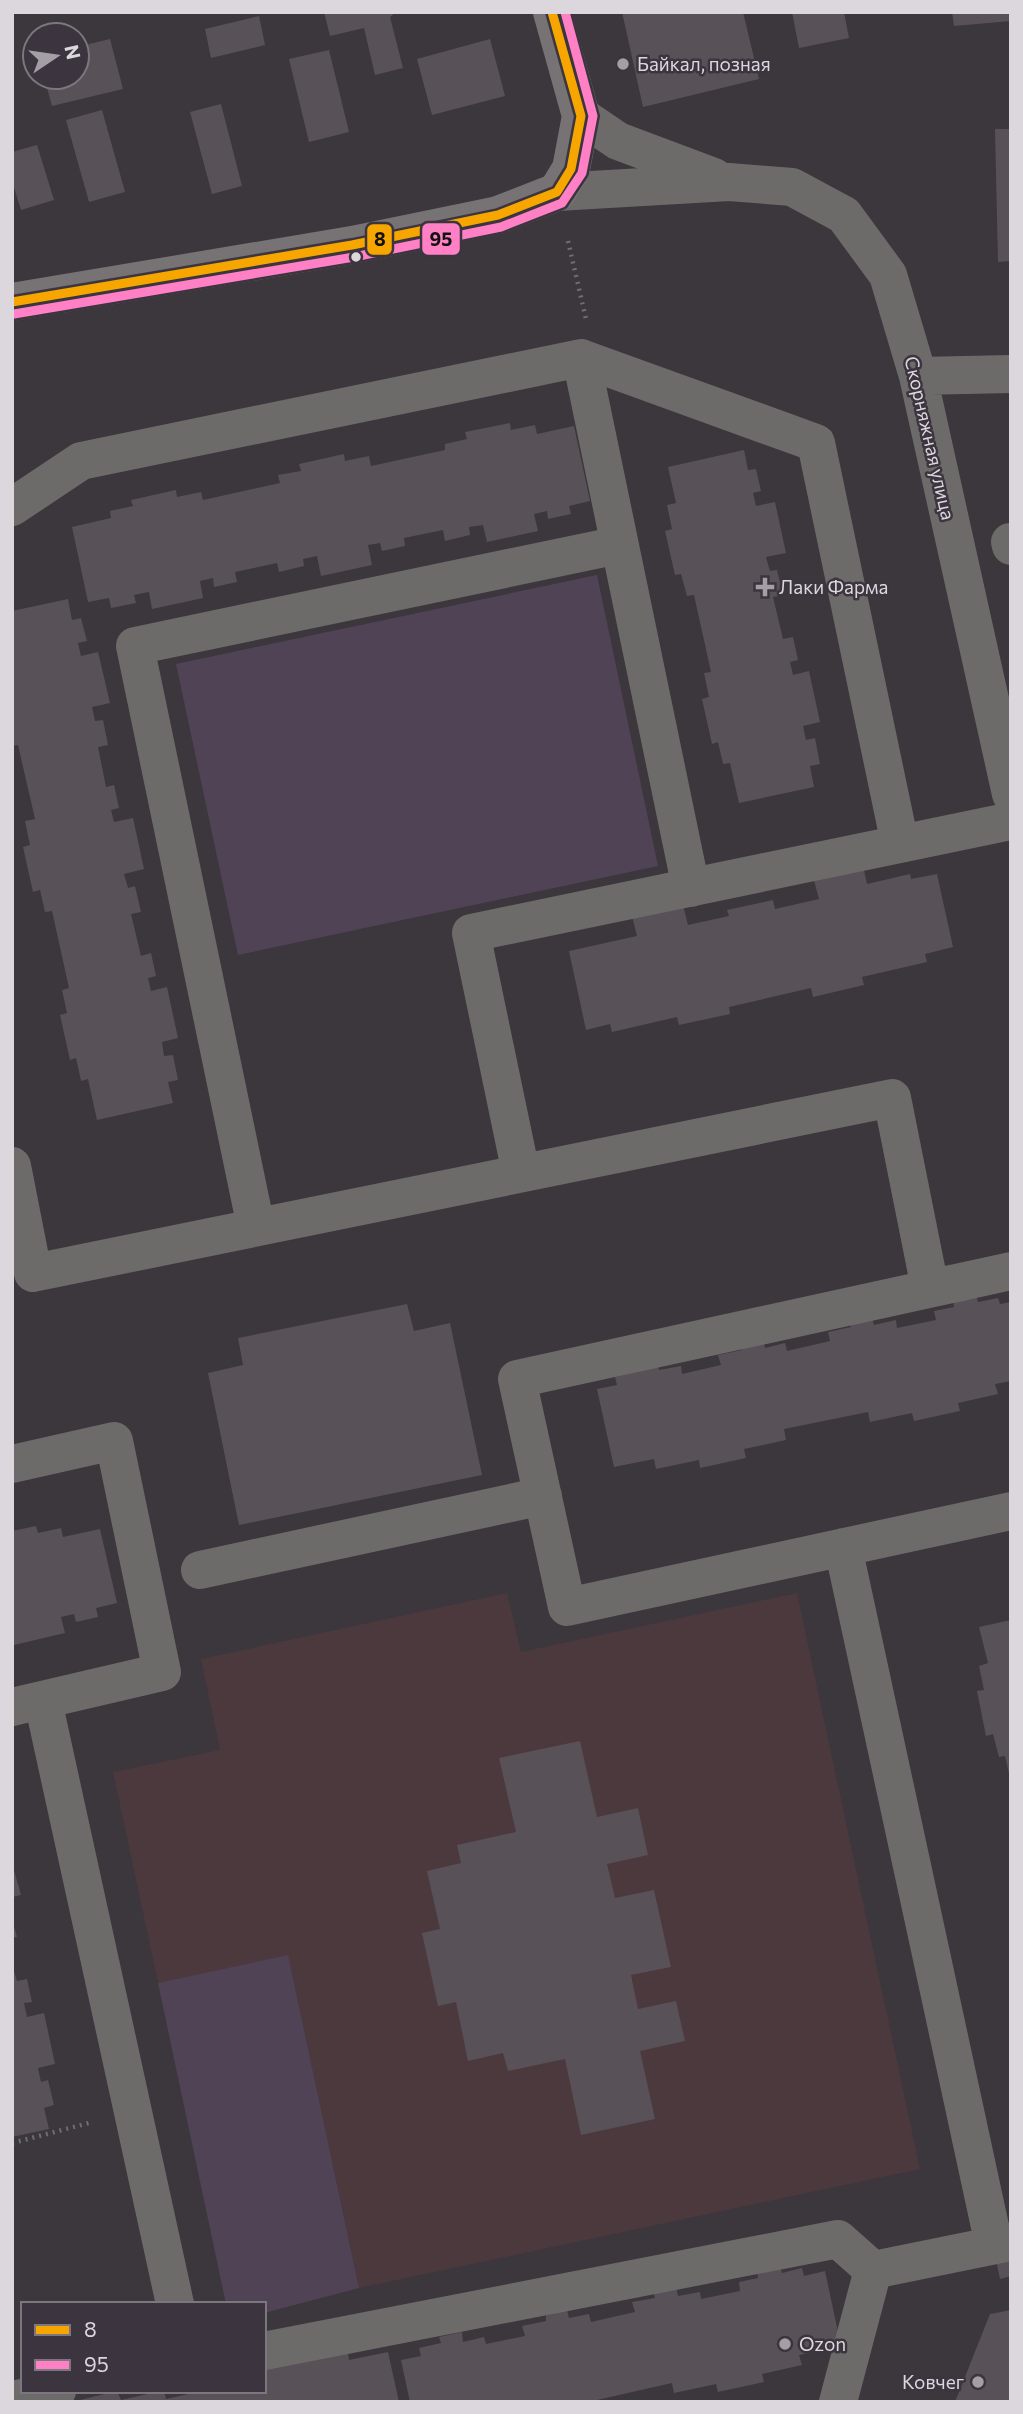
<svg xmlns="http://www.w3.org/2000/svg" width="1023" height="2414" viewBox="0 0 1023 2414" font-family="Commissioner,sans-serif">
	<rect width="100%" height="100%" fill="#3b373d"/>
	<path fill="#4b393d" d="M 507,1593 L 521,1652 L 797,1593 L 920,2169 L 359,2288 L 288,1956 L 158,1983 L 113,1772 L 220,1750 L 201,1659 Z"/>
	<path fill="#514356" d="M 597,575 L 658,866 L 238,955 L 176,664 Z
		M 288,1955 L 359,2288 L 264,2313 L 264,2304 L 226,2304 L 158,1983 Z"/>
	<path fill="#595158" d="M 324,12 L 396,12 L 390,17 L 403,68 L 375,75 L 364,28 L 330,36 Z
		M 622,12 L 743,12 L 759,79 L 643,107 Z
		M 792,12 L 844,12 L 849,38 L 799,48 Z
		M 952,12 L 1011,12 L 1011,21 L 954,26 Z
		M 259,16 L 265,45 L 211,58 L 205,29 Z
		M 110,39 L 123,89 L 52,106 L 44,77 L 77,77 L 77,47 Z
		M 490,39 L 505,96 L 432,115 L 417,59 Z
		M 329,50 L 349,132 L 309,142 L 289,59 Z
		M 221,104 L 242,186 L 212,194 L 190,112 Z
		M 102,110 L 125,192 L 89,202 L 66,120 Z
		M 995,129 L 1011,129 L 1011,261 L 998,262 Z
		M 37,145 L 54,200 L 21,210 L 12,181 L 12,152 Z
		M 510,423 L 511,430 L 535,425 L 537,434 L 574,426 L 590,501 L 569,506 L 571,514 L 548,519 L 547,511 L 534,514 L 538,531 L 487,542 L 483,525 L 469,527 L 470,535 L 445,541 L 443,530 L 404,538 L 405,546 L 382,551 L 380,543 L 368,545 L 372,565 L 321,576 L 317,556 L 303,559 L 304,566 L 279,572 L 277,563 L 235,572 L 237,582 L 214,587 L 213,578 L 200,581 L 203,598 L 152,609 L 149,592 L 134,595 L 136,603 L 111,608 L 109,598 L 88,602 L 72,527 L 111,518 L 110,511 L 133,506 L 131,500 L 176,490 L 177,497 L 201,492 L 203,500 L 280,483 L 278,475 L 301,471 L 299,464 L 344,454 L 345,461 L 369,456 L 371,466 L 445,450 L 445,444 L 467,439 L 465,432 Z
		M 744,450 L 748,470 L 756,469 L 761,491 L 753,493 L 756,506 L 775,502 L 786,553 L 766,557 L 770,571 L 777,570 L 783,595 L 773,597 L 783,639 L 793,637 L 798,660 L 790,662 L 793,675 L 809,671 L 820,722 L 803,726 L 806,740 L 815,738 L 820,764 L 810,766 L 814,787 L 739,803 L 730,763 L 723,764 L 718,742 L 712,744 L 702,699 L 709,697 L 704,673 L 711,672 L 694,595 L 687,596 L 681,574 L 675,575 L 665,531 L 672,529 L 667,505 L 676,503 L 668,467 Z
		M 68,599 L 72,620 L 81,618 L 87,641 L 78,643 L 81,656 L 98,652 L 110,703 L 92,707 L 95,721 L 103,720 L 108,745 L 98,747 L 106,787 L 114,785 L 119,808 L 111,810 L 114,822 L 133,818 L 144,869 L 124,874 L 128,888 L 135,886 L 141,912 L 131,914 L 141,956 L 151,953 L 156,976 L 148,978 L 151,991 L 167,987 L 178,1038 L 162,1042 L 164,1056 L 173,1055 L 178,1080 L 168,1082 L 173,1103 L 97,1120 L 88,1079 L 81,1081 L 76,1058 L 70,1060 L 60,1015 L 67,1013 L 62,990 L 69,988 L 52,911 L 45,912 L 40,890 L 33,892 L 23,847 L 30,845 L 25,821 L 35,819 L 18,745 L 12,746 L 12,611 Z
		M 863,866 L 867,884 L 910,874 L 911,879 L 937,874 L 953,947 L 925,954 L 927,962 L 862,977 L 864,985 L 813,997 L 811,988 L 729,1007 L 730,1014 L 679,1025 L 677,1017 L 612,1032 L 610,1024 L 586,1030 L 569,951 L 637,936 L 632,916 L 683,905 L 688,925 L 729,916 L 727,910 L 773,900 L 775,909 L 819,899 L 813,877 Z
		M 976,1294 L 978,1302 L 998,1298 L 1000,1304 L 1011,1302 L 1011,1381 L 995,1384 L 998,1394 L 958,1403 L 960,1411 L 914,1421 L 912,1413 L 870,1422 L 868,1412 L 784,1429 L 786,1440 L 744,1449 L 746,1458 L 700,1468 L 699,1460 L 656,1469 L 654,1459 L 614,1467 L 597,1389 L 617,1385 L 615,1377 L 657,1362 L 659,1370 L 681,1366 L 682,1374 L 721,1365 L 718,1355 L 742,1350 L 741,1344 L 763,1339 L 765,1348 L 785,1343 L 787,1351 L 830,1341 L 828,1332 L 851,1327 L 849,1320 L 871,1315 L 874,1325 L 896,1320 L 897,1328 L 936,1320 L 934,1311 L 954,1307 L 953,1299 Z
		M 407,1304 L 414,1331 L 450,1323 L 482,1475 L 239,1525 L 208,1373 L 243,1365 L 238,1338 Z
		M 36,1526 L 38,1533 L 61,1528 L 63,1537 L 100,1529 L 117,1603 L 96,1608 L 98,1617 L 76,1622 L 74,1614 L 61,1617 L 65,1633 L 14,1645 L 12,1531 Z
		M 1011,1620 L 1011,1778 L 1010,1778 L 1005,1756 L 999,1757 L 993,1734 L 986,1736 L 977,1691 L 984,1690 L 979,1666 L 988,1663 L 979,1627 Z
		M 580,1741 L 597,1817 L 638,1808 L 648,1855 L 607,1864 L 615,1898 L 654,1890 L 671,1967 L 631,1975 L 638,2009 L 676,2001 L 685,2041 L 640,2051 L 655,2119 L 581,2135 L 565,2059 L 508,2071 L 503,2053 L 468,2061 L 456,2002 L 438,2006 L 422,1933 L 440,1929 L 427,1871 L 461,1863 L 457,1845 L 516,1832 L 499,1758 Z
		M 12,1863 L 21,1895 L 12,1897 Z
		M 12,1919 L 17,1937 L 12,1938 Z
		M 12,1965 L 17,1981 L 27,1979 L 32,2002 L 24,2003 L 27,2017 L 44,2013 L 55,2064 L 38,2068 L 41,2082 L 48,2080 L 54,2105 L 44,2108 L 49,2129 L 12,2137 Z
		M 1011,2247 L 1011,2276 L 1000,2279 L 994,2251 Z
		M 780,2265 L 782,2273 L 802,2268 L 804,2276 L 825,2271 L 841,2346 L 799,2355 L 802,2365 L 762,2374 L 764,2382 L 718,2392 L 716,2384 L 674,2393 L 672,2383 L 588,2402 L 410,2402 L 401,2360 L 421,2356 L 419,2348 L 441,2343 L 439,2337 L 462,2332 L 463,2342 L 484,2337 L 486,2344 L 525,2336 L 522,2326 L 546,2321 L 546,2315 L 567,2310 L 569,2318 L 589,2314 L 591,2322 L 635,2312 L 632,2302 L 655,2298 L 653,2291 L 676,2286 L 678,2296 L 700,2292 L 701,2299 L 740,2291 L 739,2282 L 758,2278 L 757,2270 Z
		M 1011,2310 L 1011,2402 L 955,2402 L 990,2314 Z
		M 388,2352 L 399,2402 L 72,2402 L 117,2391 L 121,2400 L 161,2391 L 164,2391 L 166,2399 L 202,2391 L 264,2391 L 264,2368 L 348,2353 L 349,2360 Z"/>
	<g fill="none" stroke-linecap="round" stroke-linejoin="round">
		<path stroke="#6f6d6d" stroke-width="4.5" stroke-dasharray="2 5" stroke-linecap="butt" d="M 568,241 L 586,319
			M 12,2143 L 93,2122"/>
		<path stroke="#6d6b6a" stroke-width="38" d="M 581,116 L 618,141 L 714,177
			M 557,192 L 729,182 L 792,187 L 844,215 L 888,275 L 918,376 L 1011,794
			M 581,358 L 691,888
			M 918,376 L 1011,374
			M 12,507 L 81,461 L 581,358 L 816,443 L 900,844
			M 1010,542 L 1011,546
			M 12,1166 L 33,1273 L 892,1098 L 930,1288 L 962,1282
			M 521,1173 L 471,933 L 1011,821
			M 256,1227 L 135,646 L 619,545
			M 1011,1271 L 517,1379 L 567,1607 L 1011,1511
			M 12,1464 L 114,1441 L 162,1672 L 12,1707
			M 843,1547 L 994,2245
			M 200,1570 L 543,1496
			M 43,1701 L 175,2304
			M 264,2351 L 838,2239 L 873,2270
			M 12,2400 L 57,2391
			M 838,2402 L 873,2270 L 1011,2242"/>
		<path stroke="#777374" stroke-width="38" d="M 12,302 L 352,245 L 498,215 L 557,192 L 571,169 L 581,116 L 552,12"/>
		<defs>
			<path id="bus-1" d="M 12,302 L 352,245 L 498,215 L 557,192 L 571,169 L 581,116 L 552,12"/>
			<path id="bus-2" d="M 14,314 L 354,257 L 501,227 L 562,203 L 582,173 L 593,116 L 565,12"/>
		</defs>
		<use href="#bus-1" stroke="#3c353f" stroke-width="14"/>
		<use href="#bus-2" stroke="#3c353f" stroke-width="14"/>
		<use href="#bus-1" stroke="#f7a600" stroke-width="9"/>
		<use href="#bus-2" stroke="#ff80c5" stroke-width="9"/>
	</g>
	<g fill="#a39fa5" stroke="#3c353f" stroke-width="2.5">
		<circle cx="623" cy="64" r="7"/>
		<path d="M761.5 576.5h7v7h7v7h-7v7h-7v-7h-7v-7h7z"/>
		<circle cx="785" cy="2344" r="7"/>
		<circle cx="978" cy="2382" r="7"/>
	</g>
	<circle fill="#dbd7dd" stroke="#3c353f" stroke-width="2.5" cx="356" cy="257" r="6"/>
	<g text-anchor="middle" stroke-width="5" stroke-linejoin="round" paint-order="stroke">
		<g font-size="19" fill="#dbd7dd" stroke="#3c353f" text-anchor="start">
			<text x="637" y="71">Байкал, позная</text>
			<text x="779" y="594">Лаки Фарма</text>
			<text x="799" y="2351">Ozon</text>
			<text x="964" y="2389" text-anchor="end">Ковчег</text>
		</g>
		<g font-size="19" fill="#dbd7dd" stroke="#3c353f">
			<text transform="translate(930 438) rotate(77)" y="7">Скорняжная улица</text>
		</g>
	</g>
	<g stroke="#3c353f" stroke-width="2.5">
		<rect x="421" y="222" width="40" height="34" rx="7" fill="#ff80c5"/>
		<rect x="366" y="223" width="27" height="33" rx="7" fill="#f7a600"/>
	</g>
	<g font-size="19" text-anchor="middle" font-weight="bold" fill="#111">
		<text x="441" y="246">95</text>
		<text x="380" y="246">8</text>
	</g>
	<rect width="1023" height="2414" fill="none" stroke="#dbd7dd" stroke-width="28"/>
	<rect x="21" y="2302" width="245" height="91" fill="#3c353f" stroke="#7c767e" stroke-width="2"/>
	<rect x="35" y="2325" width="35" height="10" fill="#f7a600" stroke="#7c767e" stroke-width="2"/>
	<text x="84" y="2337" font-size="21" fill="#dbd7dd">8</text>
	<rect x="35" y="2360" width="35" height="10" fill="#ff80c5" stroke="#7c767e" stroke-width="2"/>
	<text x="84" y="2372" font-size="21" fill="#dbd7dd">95</text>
	<g transform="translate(56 56) rotate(77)"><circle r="33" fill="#3c353f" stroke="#7c767e" stroke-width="2"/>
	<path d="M0-5L12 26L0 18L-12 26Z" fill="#a39fa5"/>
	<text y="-10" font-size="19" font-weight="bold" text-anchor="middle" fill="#dbd7dd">N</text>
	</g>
</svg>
